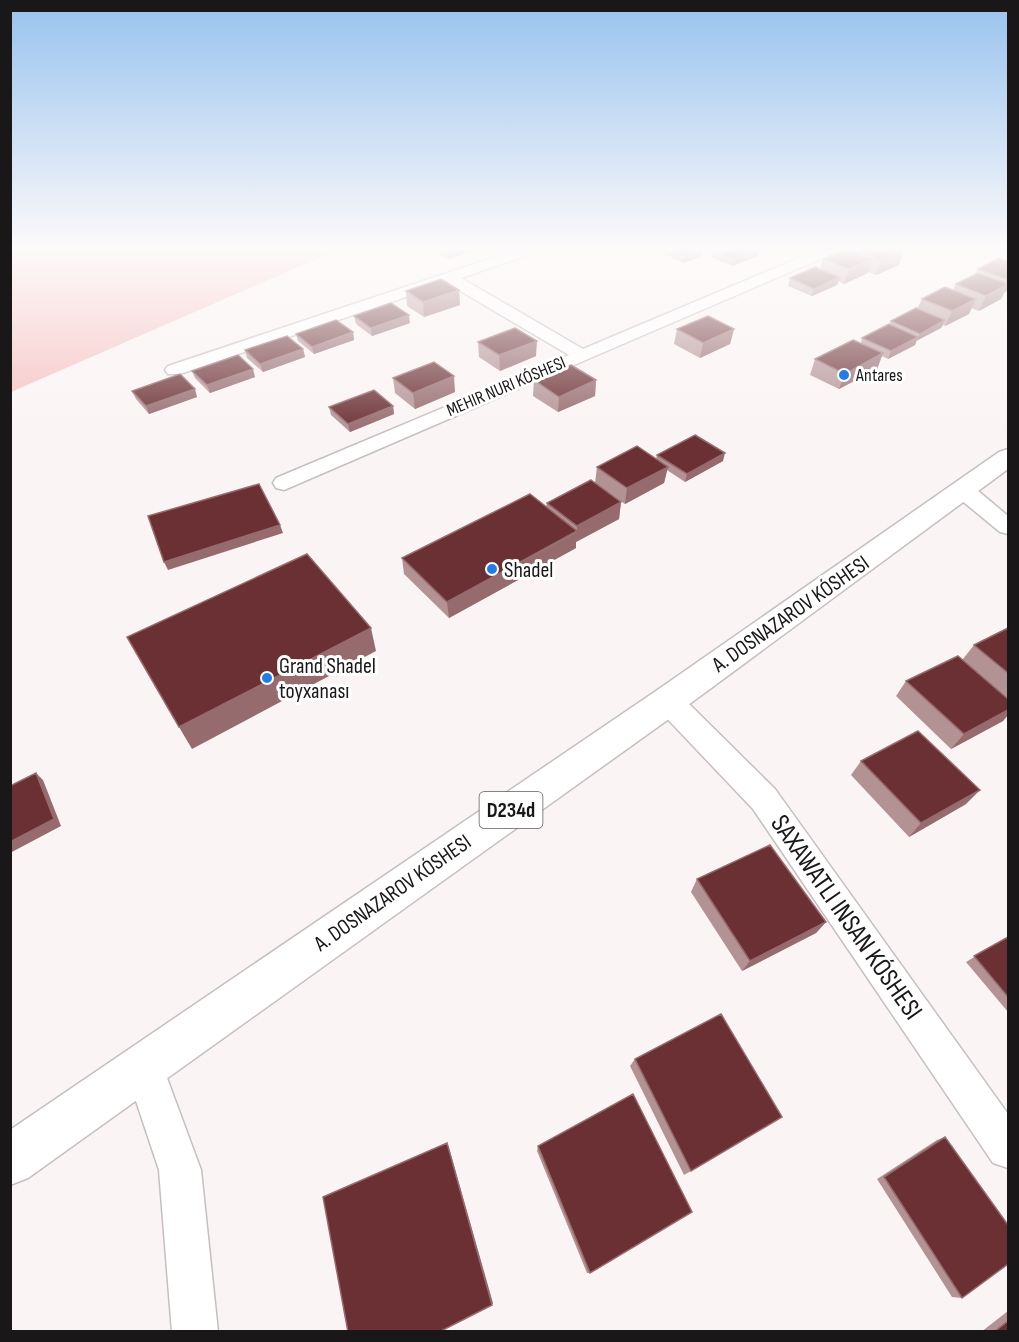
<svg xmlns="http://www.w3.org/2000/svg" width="1019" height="1342" viewBox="0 0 1019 1342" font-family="'Sofia Sans Condensed',sans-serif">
	<rect width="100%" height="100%" fill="#fbf4f4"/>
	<path fill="#f6c1c1" d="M 11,250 L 337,250 L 11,392 Z"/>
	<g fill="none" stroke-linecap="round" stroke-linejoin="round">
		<defs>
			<path id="minor" d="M 516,250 L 536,250 L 534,253 L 461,278 L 583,349 L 818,250 L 836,250 L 834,253 L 284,490 L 276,488 L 273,483 L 276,478 L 569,355 L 447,283 L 180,374 L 168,374 L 165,370 L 168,366 Z
				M 963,483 L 971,485 L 1008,516 L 1008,534 L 1000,532 L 955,495 L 952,490 L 955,485 Z
				M 668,690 L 678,693 L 775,789 L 1008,1114 L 1008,1168 L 993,1163 L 753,809 L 658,709 L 654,701 L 658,693 Z
				M 143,1046 L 157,1051 L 201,1170 L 218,1332 L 172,1332 L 159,1170 L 124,1065 L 129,1051 Z"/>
			<path id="primary" d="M 1008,449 L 1008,469 L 680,711 L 28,1178 L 10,1185 L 10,1130 L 656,691 L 999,452 Z"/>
		</defs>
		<use href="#minor" stroke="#c6bfbf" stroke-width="3"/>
		<use href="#primary" stroke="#c6bfbf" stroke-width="3"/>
		<use href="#minor" fill="#fff" fill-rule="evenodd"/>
		<use href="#primary" fill="#fff" fill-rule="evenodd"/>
	</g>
	<path fill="#b39294" d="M 432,250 L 476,250 L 448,259 Z
		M 665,250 L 702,250 L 700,257 L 683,263 L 664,254 Z
		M 712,250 L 758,256 L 732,266 L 711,257 Z
		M 855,250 L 899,265 L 876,275 L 868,272 L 868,273 L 844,284 L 838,281 L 837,285 L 812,296 L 788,286 L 790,278 L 820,269 L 823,259 L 855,252 Z
		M 1008,262 L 1008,290 L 1004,293 L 1001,299 L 979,311 L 971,308 L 969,314 L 945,326 L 943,325 L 941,328 L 916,341 L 915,345 L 888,359 L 882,356 L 877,369 L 839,389 L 810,375 L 815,359 L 861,343 L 862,338 L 890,324 L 891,321 L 917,309 L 922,299 L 953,290 L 956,284 L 975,274 L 978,269 Z
		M 459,290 L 460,305 L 424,317 L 407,306 L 406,291 Z
		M 354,316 L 410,323 L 372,336 L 356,324 Z
		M 677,329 L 734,329 L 730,344 L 700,358 L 674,344 Z
		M 353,332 L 354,340 L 314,354 L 298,341 L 296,334 Z
		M 478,342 L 536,356 L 500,371 L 479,357 Z
		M 303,349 L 305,357 L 263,372 L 247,358 L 245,350 Z
		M 192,371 L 255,377 L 210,393 L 195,378 Z
		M 393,378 L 455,392 L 415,409 L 395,393 Z
		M 534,380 L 596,380 L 595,396 L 558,412 L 533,396 Z
		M 132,391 L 197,397 L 149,414 L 136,399 Z
		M 393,406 L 394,414 L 350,432 L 331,415 L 329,407 Z
		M 657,455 L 723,461 L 685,482 L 667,470 L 664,483 L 625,504 L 595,483 L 597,467 L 656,459 Z
		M 621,502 L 619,519 L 576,542 L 576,548 L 449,618 L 404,574 L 402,558 L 546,507 L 547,503 Z
		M 1008,628 L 1008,715 L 1003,721 L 951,749 L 896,696 L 906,681 L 963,659 L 974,645 Z
		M 861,761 L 966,804 L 909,837 L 851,775 Z
		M 697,879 L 826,922 L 816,933 L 742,971 L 691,892 Z
		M 1008,937 L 1008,1012 L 966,962 Z
		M 635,1059 L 691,1171 L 684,1175 L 630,1066 Z
		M 945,1137 L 962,1298 L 952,1297 L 877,1179 L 937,1140 Z
		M 538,1146 L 590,1273 L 587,1273 L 537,1151 Z
		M 1008,1311 L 1008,1332 L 981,1332 Z"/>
	<path fill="#966b6e" d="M 453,250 L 476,250 L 448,259 L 447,252 Z
		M 702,250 L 700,257 L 683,263 L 685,256 Z
		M 757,250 L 760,250 L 758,256 L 732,266 L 734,259 Z
		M 904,250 L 899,265 L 876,275 L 881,260 Z
		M 873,259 L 868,273 L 844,284 L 849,269 Z
		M 840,277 L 837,285 L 812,296 L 814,289 Z
		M 1008,280 L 1008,290 L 1004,293 L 1001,299 L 979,311 L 986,296 L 1005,286 Z
		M 459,290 L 460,305 L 424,317 L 423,302 Z
		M 976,299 L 969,314 L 945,326 L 952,311 Z
		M 409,315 L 410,323 L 372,336 L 371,328 Z
		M 945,320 L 941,328 L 916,341 L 920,334 Z
		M 734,329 L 730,344 L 700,358 L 703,343 Z
		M 353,332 L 354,340 L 314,354 L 312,347 Z
		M 918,337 L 915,345 L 888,359 L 891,351 Z
		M 537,341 L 536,356 L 500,371 L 499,355 Z
		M 303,349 L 305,357 L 263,372 L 260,364 Z
		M 883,353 L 877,369 L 839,389 L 845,374 Z
		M 253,369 L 255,377 L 210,393 L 207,385 Z
		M 454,376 L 455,392 L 415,409 L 413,393 Z
		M 596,380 L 595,396 L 558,412 L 559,397 Z
		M 195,389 L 197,397 L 149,414 L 146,406 Z
		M 393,406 L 394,414 L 350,432 L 348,424 Z
		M 725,453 L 723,461 L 685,482 L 687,474 Z
		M 668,467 L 664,483 L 625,504 L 627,488 Z
		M 621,502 L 619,519 L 576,542 L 576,548 L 449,618 L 447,602 L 577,532 L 577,526 Z
		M 280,525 L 283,533 L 168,570 L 164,562 Z
		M 371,628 L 376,651 L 192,749 L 179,727 Z
		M 1008,710 L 1008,715 L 1003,721 L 951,749 L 964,734 Z
		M 36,773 L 43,780 L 61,826 L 10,853 L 10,842 Z
		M 980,790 L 966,804 L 909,837 L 921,823 Z
		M 826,922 L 816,933 L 742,971 L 750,961 Z
		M 447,1143 L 449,1148 L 493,1303 L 492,1305 Z"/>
	<path fill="#6b3034" stroke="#966b6e" stroke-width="1.5" d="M 671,250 L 702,250 L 685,256 Z
		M 713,250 L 757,250 L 734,259 Z
		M 845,250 L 850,250 L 873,259 L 849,269 L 823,259 Z
		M 855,250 L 904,250 L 881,260 Z
		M 999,258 L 1008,262 L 1008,280 L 978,269 Z
		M 815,267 L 840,277 L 814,289 L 790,278 Z
		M 978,273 L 1008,284 L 986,296 L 956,284 Z
		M 441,279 L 459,290 L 423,302 L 406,291 Z
		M 945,287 L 976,299 L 952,311 L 922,299 Z
		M 391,303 L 409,315 L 371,328 L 354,316 Z
		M 916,308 L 945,320 L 920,334 L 891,321 Z
		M 708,316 L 734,329 L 703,343 L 677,329 Z
		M 336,320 L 353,332 L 312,347 L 296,334 Z
		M 889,324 L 918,337 L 891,351 L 862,338 Z
		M 515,328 L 537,341 L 499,355 L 478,342 Z
		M 287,336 L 303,349 L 260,364 L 245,350 Z
		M 853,340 L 883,353 L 845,374 L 815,359 Z
		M 238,355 L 253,369 L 207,385 L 192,371 Z
		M 434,362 L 454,376 L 413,393 L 393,378 Z
		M 571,365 L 596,380 L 559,397 L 534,380 Z
		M 180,374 L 195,389 L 146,406 L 132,391 Z
		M 374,390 L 393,406 L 348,424 L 329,407 Z
		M 695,435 L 725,453 L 687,474 L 657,455 Z
		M 637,446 L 668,467 L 627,488 L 597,467 Z
		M 591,480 L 621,502 L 577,526 L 547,503 Z
		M 259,484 L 280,525 L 164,562 L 148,516 Z
		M 530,494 L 577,531 L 447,602 L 402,558 Z
		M 307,554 L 371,628 L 179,727 L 127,637 Z
		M 1008,628 L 1008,673 L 974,645 Z
		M 958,656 L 1008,699 L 1008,710 L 964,734 L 906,681 Z
		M 918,731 L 980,790 L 921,823 L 861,761 Z
		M 36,773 L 54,819 L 10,842 L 10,786 Z
		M 770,845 L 826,922 L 750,961 L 697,879 Z
		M 1008,937 L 1008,997 L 974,956 Z
		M 721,1014 L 782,1117 L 691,1171 L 635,1059 Z
		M 633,1094 L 692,1212 L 590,1273 L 538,1146 Z
		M 945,1137 L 1008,1225 L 1008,1264 L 962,1298 L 884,1177 Z
		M 447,1143 L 492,1305 L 439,1332 L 348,1332 L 323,1197 Z
		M 1008,1321 L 1008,1332 L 994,1332 Z"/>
	<linearGradient id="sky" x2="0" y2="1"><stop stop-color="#97c2ee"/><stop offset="0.57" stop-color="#fdfafa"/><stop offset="1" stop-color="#fdfafa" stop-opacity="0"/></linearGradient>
	<rect width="1019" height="437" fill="url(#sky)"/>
	<g fill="#227ce5" stroke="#fff" stroke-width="2">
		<circle cx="844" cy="375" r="6"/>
		<circle cx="492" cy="569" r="6"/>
		<circle cx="267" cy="678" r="6"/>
	</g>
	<g text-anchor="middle" stroke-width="6" stroke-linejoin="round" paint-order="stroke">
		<g font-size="18" fill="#191717" stroke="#fff" text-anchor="start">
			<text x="856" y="381">Antares</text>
		</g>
		<g font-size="18" fill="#191717" stroke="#fff">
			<text transform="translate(506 386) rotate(-23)" y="6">MEHIR NURI KÓSHESI</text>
		</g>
		<rect fill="#fff" stroke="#5e5d5d" stroke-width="1.5" x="479.5" y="792" width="63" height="36" rx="4.5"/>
		<g font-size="21" font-weight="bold" fill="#191717">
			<text x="511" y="817">D234d</text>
		</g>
		<g font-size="22" fill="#191717" stroke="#fff" text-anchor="start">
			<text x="504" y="577">Shadel</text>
			<text x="279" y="673">Grand Shadel<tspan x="279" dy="25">toyxanası</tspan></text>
		</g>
		<g font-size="22" fill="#191717" stroke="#fff">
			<text transform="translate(790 613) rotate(-35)" y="8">A. DOSNAZAROV KÓSHESI</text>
			<text transform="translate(392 892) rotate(-35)" y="8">A. DOSNAZAROV KÓSHESI</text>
		</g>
		<g font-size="27" fill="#191717" stroke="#fff">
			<text transform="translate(847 917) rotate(55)" y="9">SAXAWATLI INSAN KÓSHESI</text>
		</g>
	</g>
	<rect width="1019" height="1342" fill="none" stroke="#191717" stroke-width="24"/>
</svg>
